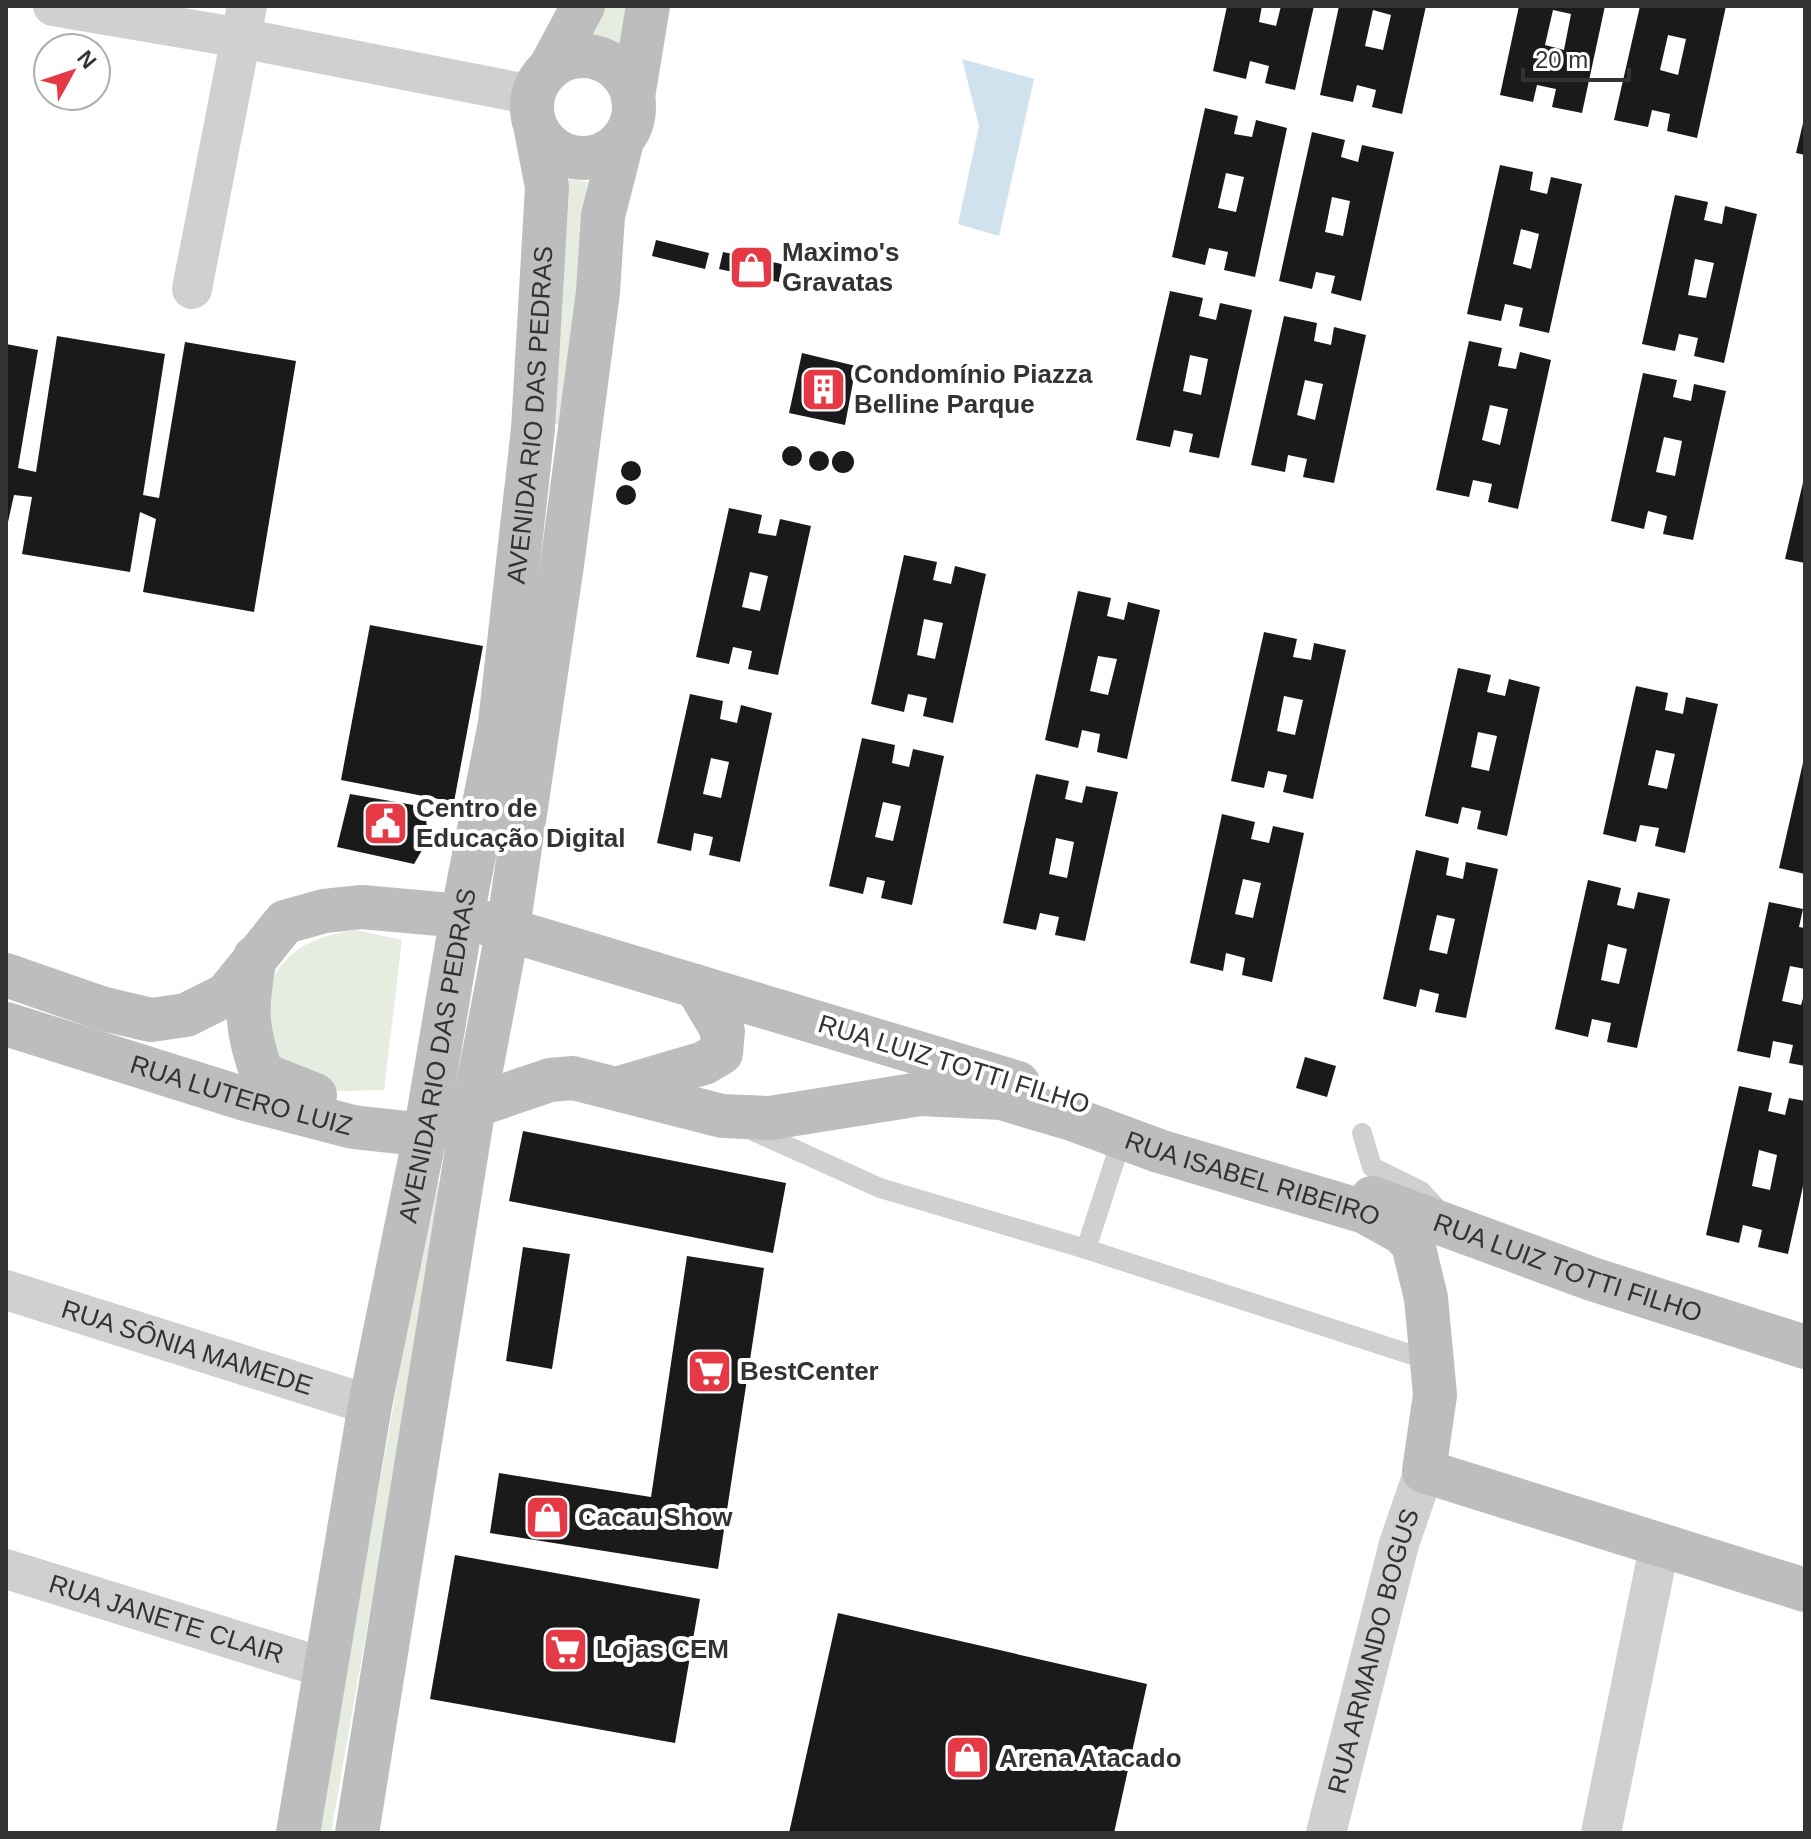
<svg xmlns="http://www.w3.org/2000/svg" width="1811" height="1839" viewBox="0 0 1811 1839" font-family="Helvetica,sans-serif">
	<rect width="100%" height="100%" fill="#fff"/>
	<path fill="#e6ecdf" d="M 598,6 L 634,6 L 622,61 L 602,42 L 585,40 Z
		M 562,178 L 594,183 L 560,424 L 548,424 Z
		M 355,930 L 402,940 L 384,1090 C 363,1090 336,1093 315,1088 C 271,1078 255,1009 276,973 C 293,944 325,935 355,930 Z
		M 433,1181 L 445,1184 L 331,1833 L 318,1833 Z"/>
	<path fill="#cfe2ee" d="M 962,59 L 1034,79 L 999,236 L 958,224 L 979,126 Z"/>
	<path fill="#1a1a1a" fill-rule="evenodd" d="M 1227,6 L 1262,6 L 1259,22 L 1276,26 L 1281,6 L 1314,6 L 1295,90 L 1265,83 L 1269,66 L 1250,61 L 1246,79 L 1213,71 Z
		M 1339,6 L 1426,6 L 1402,114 L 1372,107 L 1376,90 L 1357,85 L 1353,102 L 1320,95 ZM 1373,10 L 1391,15 L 1383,50 L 1365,46 Z
		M 1519,6 L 1605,6 L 1582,113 L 1552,107 L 1556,89 L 1537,85 L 1533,102 L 1500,95 ZM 1553,10 L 1571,14 L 1564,50 L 1545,45 Z
		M 1640,6 L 1726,6 L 1697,138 L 1667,131 L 1670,114 L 1652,110 L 1648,127 L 1614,120 ZM 1668,35 L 1686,39 L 1678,75 L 1660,70 Z
		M 1205,108 L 1238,116 L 1234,134 L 1252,137 L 1256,120 L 1287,128 L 1255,277 L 1224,270 L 1228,252 L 1209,248 L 1205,265 L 1172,257 ZM 1226,173 L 1244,177 L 1236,212 L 1218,208 Z
		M 1804,119 L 1805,119 L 1805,155 L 1796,153 Z
		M 1312,132 L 1345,140 L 1341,157 L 1358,162 L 1362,145 L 1394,152 L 1361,301 L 1331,293 L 1335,276 L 1316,272 L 1312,289 L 1279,281 ZM 1332,197 L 1350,201 L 1343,236 L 1325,232 Z
		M 1500,165 L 1533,172 L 1530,190 L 1547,194 L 1551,177 L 1582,184 L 1549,333 L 1519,326 L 1523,308 L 1505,304 L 1501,321 L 1467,314 ZM 1521,229 L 1539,234 L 1531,269 L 1513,264 Z
		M 1675,195 L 1708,202 L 1704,220 L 1722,224 L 1725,206 L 1757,214 L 1724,363 L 1694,356 L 1698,338 L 1679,334 L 1675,351 L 1642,344 ZM 1695,259 L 1714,263 L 1706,298 L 1688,295 Z
		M 656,240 L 709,253 L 705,269 L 652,256 Z
		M 723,252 L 782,264 L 779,282 L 719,269 Z
		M 1170,291 L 1203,298 L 1199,316 L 1216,320 L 1220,303 L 1252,310 L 1219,458 L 1189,452 L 1193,434 L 1174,430 L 1170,447 L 1136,440 ZM 1190,355 L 1208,359 L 1201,395 L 1183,391 Z
		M 1284,316 L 1317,323 L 1314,341 L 1331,345 L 1334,327 L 1366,335 L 1334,483 L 1303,477 L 1307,459 L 1288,455 L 1285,472 L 1251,465 ZM 1305,380 L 1323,384 L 1315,420 L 1297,415 Z
		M 57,336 L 165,354 L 143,495 L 159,498 L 185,342 L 296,361 L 254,612 L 143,592 L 156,519 L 140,512 L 130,572 L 22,554 L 32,497 L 14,495 L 6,531 L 6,344 L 38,350 L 18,468 L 36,472 Z
		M 1469,341 L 1502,348 L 1498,366 L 1516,369 L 1520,352 L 1551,360 L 1518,509 L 1488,502 L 1492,484 L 1473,480 L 1469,497 L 1436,490 ZM 1490,405 L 1508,409 L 1500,445 L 1482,440 Z
		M 802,353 L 856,366 L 845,425 L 789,413 Z
		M 1643,373 L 1677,380 L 1673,397 L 1691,401 L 1694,384 L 1726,391 L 1693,540 L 1663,534 L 1667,516 L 1648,511 L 1644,529 L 1611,521 ZM 1664,437 L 1682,441 L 1675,476 L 1656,472 Z
		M782 456a10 10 0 1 1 20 0a10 10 0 1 1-20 0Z
		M809 461a10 10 0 1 1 20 0a10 10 0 1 1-20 0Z
		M832 462a11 11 0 1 1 22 0a11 11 0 1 1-22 0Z
		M621 471a10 10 0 1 1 20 0a10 10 0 1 1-20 0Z
		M 1805,474 L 1805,563 L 1785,559 Z
		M616 495a10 10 0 1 1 20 0a10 10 0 1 1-20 0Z
		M 729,508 L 762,515 L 758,533 L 776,536 L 780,519 L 811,526 L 778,675 L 748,669 L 752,651 L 733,647 L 729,664 L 696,657 ZM 750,572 L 768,576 L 760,611 L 742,607 Z
		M 904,555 L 937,562 L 933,580 L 951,584 L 955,566 L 986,574 L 953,723 L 923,716 L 927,698 L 908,694 L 904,712 L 871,704 ZM 924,619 L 943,623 L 935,659 L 917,655 Z
		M 1078,591 L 1111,598 L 1107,616 L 1124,620 L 1128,602 L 1160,610 L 1127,759 L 1097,752 L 1100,734 L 1082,730 L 1078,748 L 1045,740 ZM 1098,656 L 1117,659 L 1108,695 L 1090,691 Z
		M 370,625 L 483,646 L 454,802 L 341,780 Z
		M 1264,632 L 1297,639 L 1293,657 L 1311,660 L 1314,643 L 1346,650 L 1313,799 L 1283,792 L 1287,775 L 1268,771 L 1264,788 L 1231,781 ZM 1284,696 L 1303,700 L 1295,735 L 1277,731 Z
		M 1458,668 L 1491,675 L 1487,692 L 1505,696 L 1509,679 L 1540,687 L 1507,836 L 1477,829 L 1481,811 L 1462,807 L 1458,824 L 1425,816 ZM 1478,732 L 1497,736 L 1489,771 L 1471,767 Z
		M 1636,686 L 1668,693 L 1665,710 L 1683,714 L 1686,697 L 1718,704 L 1685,853 L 1655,846 L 1659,828 L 1640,825 L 1636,842 L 1603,834 ZM 1656,750 L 1675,754 L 1667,789 L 1648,785 Z
		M 690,694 L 723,701 L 720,719 L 737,723 L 741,705 L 772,713 L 740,862 L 709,855 L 713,837 L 694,833 L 691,851 L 657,843 ZM 711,758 L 729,762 L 721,798 L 703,794 Z
		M 862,738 L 895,745 L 892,763 L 909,767 L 913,749 L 944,756 L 912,905 L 881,898 L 885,881 L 867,877 L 863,894 L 829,886 ZM 883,802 L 901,806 L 893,841 L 875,837 Z
		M 1805,754 L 1805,874 L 1779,868 Z
		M 1036,774 L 1069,781 L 1065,799 L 1082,803 L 1086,786 L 1118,792 L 1085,941 L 1055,935 L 1059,917 L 1040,913 L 1036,930 L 1003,923 ZM 1056,838 L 1074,842 L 1067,878 L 1049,874 Z
		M 350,794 L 425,807 L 428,840 L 414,864 L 337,847 Z
		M 1222,814 L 1255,822 L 1251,839 L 1269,843 L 1273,826 L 1304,833 L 1272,982 L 1242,975 L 1245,958 L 1226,953 L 1223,971 L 1190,963 ZM 1243,879 L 1261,883 L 1253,918 L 1235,914 Z
		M 1416,850 L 1449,858 L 1446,875 L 1463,879 L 1466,862 L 1498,869 L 1466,1018 L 1435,1012 L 1439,994 L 1420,989 L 1416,1007 L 1383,999 ZM 1437,915 L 1455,919 L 1447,954 L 1429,950 Z
		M 1588,880 L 1621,888 L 1617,905 L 1634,909 L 1638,892 L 1670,899 L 1637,1048 L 1607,1042 L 1611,1023 L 1592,1019 L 1588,1037 L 1555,1029 ZM 1608,944 L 1627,949 L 1619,984 L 1601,980 Z
		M 1769,902 L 1803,909 L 1799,927 L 1805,928 L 1805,969 L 1790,966 L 1782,1001 L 1801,1005 L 1805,992 L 1805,1066 L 1789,1063 L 1793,1045 L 1773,1041 L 1770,1058 L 1737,1051 Z
		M 1305,1057 L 1336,1066 L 1327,1097 L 1296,1088 Z
		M 1739,1086 L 1772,1093 L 1768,1111 L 1785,1115 L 1789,1098 L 1805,1101 L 1805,1177 L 1788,1254 L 1758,1247 L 1762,1230 L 1743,1225 L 1739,1243 L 1706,1235 ZM 1759,1150 L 1777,1155 L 1770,1190 L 1752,1186 Z
		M 523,1131 L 786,1183 L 773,1253 L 509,1201 Z
		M 523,1247 L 570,1254 L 552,1369 L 506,1361 Z
		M 687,1256 L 764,1268 L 718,1569 L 490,1533 L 499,1473 L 651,1497 Z
		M 455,1555 L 700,1599 L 675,1743 L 430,1699 Z
		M 838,1613 L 1147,1684 L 1114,1833 L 789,1833 Z"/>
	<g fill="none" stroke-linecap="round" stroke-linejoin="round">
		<path stroke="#d0d0d0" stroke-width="20" d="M 747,1128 L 880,1188 L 1086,1249 L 1434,1362
			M 1362,1133 L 1372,1167 L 1421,1191 L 1441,1213
			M 1086,1249 L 1124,1132"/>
		<g stroke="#d0d0d0" stroke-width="40">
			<path d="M 53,6 L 241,38 L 532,95"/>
			<path d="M 192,289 L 247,6"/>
			<path id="s1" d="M 6,1290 L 370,1405"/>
			<path id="s2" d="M 6,1569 L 325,1668"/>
			<path id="s3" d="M 1326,1833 L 1399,1544 L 1424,1471"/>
			<path d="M 1601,1833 L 1660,1543"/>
		</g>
		<g stroke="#bdbdbd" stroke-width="44">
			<circle cx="583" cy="107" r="51"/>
			<path d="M 551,66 L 583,6"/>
			<path d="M 633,97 L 648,6"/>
			<path d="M 255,957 C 246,1006 245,1027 262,1074 L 315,1095"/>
			<path d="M 6,975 L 104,1009 L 151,1020 L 186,1015 L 226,995 L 285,922 L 324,911 L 362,907 L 462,916 L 1018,1083"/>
			<path id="s4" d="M 6,1024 L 245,1099 L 353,1127 L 425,1135 L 474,1106 L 550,1080 L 573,1078 L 722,1116 L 770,1118 L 920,1094 L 1001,1098 L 1075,1120 L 1159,1151 L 1365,1212 L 1401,1232 L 1413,1244 L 1426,1298 L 1435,1395 L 1424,1471 L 1805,1590"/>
			<path d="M 619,1088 L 704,1063 L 721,1053 L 723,1031 L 696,986"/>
			<path id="s5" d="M 1372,1198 L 1592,1279 L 1805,1347"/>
			<path id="s6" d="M 298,1833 L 370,1405 L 425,1135 L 462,916 L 500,723 L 533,429 L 547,187 L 536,130"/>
			<path d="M 357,1833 L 474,1106 L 508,928 L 562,565 L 598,292 L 603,216 L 622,141"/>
		</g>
	</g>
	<defs>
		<symbol id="shop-square" viewBox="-11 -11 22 22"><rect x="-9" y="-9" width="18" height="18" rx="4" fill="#e63946" stroke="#fff"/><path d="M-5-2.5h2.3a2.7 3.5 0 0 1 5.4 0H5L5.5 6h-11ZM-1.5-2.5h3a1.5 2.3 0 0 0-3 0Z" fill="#fff"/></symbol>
		<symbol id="building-square" viewBox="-11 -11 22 22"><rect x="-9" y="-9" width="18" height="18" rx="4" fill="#e63946" stroke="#fff"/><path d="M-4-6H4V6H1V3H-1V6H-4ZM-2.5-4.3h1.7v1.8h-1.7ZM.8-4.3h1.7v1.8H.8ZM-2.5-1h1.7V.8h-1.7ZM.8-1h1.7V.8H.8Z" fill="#fff"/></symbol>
		<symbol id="civic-square" viewBox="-11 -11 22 22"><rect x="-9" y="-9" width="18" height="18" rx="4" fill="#e63946" stroke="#fff"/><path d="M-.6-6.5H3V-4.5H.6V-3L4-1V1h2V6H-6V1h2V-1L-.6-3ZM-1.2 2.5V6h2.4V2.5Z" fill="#fff"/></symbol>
		<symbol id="supermarket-square" viewBox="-11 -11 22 22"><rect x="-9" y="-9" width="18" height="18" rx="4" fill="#e63946" stroke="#fff"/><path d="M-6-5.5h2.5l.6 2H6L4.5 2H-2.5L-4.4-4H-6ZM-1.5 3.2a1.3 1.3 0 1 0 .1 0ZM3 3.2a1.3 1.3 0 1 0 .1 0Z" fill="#fff"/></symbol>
	</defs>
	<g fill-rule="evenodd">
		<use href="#shop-square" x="726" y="242" width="51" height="51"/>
		<use href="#building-square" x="798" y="364" width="51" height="51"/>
		<use href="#civic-square" x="360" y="798" width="51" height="51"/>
		<use href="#supermarket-square" x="684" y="1346" width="51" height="51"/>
		<use href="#shop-square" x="522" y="1492" width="51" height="51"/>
		<use href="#supermarket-square" x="540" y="1624" width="51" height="51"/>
		<use href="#shop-square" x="942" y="1732" width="51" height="51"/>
	</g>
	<g text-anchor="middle" stroke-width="8" stroke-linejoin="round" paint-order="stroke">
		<g font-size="26" font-weight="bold" fill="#333" stroke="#fff" text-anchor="start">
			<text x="782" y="261">Maximo's<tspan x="782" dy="30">Gravatas</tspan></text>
			<text x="854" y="383">Condomínio Piazza<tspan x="854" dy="30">Belline Parque</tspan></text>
			<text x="416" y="817">Centro de<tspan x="416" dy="30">Educação Digital</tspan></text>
			<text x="740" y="1380">BestCenter</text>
			<text x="578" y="1526">Cacau Show</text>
			<text x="596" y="1658">Lojas CEM</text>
			<text x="999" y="1767">Arena Atacado</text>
		</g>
		<g font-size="26" fill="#333" stroke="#fff">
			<text dy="9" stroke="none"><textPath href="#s6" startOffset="1438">AVENIDA RIO DAS PEDRAS</textPath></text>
			<text dy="9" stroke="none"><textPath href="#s6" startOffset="790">AVENIDA RIO DAS PEDRAS</textPath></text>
			<text transform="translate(954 1064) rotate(17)" y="9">RUA LUIZ TOTTI FILHO</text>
			<text dy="9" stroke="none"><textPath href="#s4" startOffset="246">RUA LUTERO LUIZ</textPath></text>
			<text dy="9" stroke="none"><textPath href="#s4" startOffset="1294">RUA ISABEL RIBEIRO</textPath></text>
			<text dy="9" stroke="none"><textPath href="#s5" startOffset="208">RUA LUIZ TOTTI FILHO</textPath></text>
			<text dy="9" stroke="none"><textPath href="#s1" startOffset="190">RUA SÔNIA MAMEDE</textPath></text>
			<text dy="9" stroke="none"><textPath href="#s2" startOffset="168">RUA JANETE CLAIR</textPath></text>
			<text dy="9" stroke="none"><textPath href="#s3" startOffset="188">RUA ARMANDO BOGUS</textPath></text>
		</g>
	</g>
	<rect width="1811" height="1839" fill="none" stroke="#333333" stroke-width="16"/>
	<g transform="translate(72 72) rotate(50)"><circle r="38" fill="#ffffff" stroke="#adadad" stroke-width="2"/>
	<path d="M0-6L14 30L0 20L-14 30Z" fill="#e63946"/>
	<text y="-12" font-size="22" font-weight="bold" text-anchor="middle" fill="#333333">N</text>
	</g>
	<path d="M1523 68v12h106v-12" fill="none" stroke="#333333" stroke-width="4"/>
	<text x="1535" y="68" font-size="24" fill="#333333" stroke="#ffffff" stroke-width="6" paint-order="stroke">20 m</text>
</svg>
